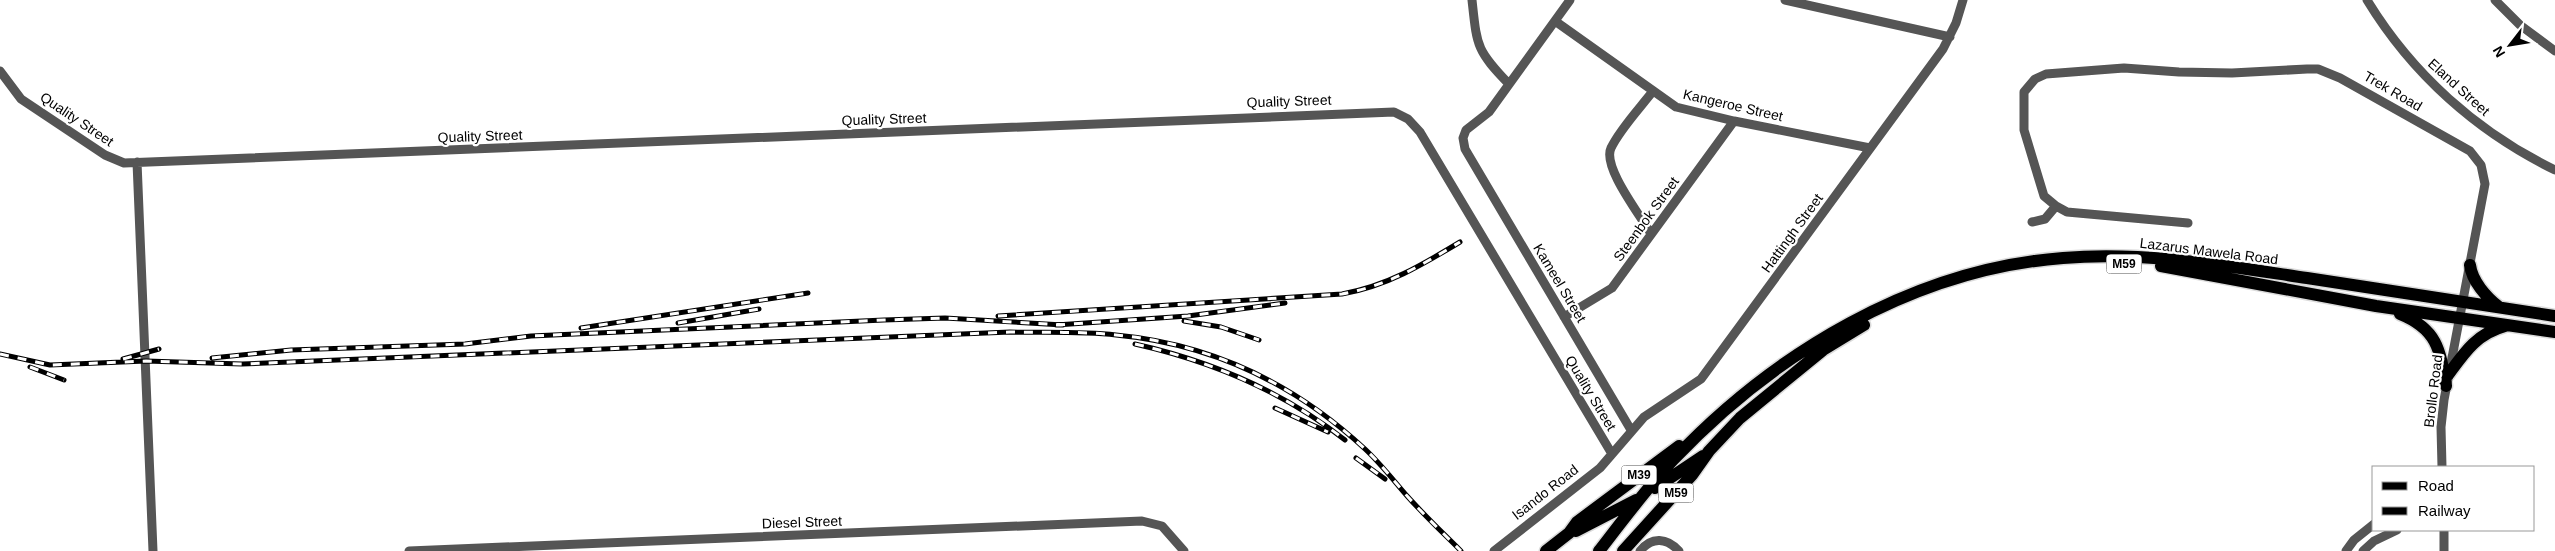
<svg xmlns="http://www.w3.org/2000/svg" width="2555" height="551" viewBox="0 0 2555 551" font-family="Helvetica,sans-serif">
	<rect width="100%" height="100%" fill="#fff"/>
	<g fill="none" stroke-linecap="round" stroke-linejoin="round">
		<defs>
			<path id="primary" d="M 2470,265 C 2472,281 2486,297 2499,307
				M 2161,266 L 2376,306 L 2555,332
				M 2400,314 C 2437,329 2440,349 2446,386
				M 2448,375 C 2464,353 2476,334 2505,326
				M 1655,488 L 1703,456
				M 1576,531 L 1636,500
				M 1546,551 L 1569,533 L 1577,522 L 1679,446
				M 1599,551 C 1623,520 1646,489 1673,460 C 1774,353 1914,269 2063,258 C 2145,251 2226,266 2307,278 C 2390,291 2472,303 2555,316
				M 1623,551 L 1692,475 L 1709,451 L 1740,418 L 1823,350 L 1864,325"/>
		</defs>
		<use href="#primary" stroke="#dbdbdb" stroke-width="15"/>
		<path stroke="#555" stroke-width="9" d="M 1472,0 C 1477,46 1476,50 1509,84
			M 1570,0 L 1489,112 L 1466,130 L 1463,138 L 1465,149 L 1631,430
			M 1785,0 L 1950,37
			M 2367,0 C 2412,74 2477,132 2555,170
			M 2495,0 L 2520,25 L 2555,51
			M 1555,21 L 1676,107 L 1734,121 L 1870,148
			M 0,71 L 21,99 L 105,155 L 124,163 L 1394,112 L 1408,119 L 1420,132 L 1612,454
			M 137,162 L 153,551
			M 2032,222 L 2045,219 L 2056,206
			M 2188,223 L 2067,212 L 2056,206 L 2044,196 L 2024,130 L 2024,92 L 2035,79 L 2046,74 L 2124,68 L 2179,72 L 2232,73 L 2307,69 L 2318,69 L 2340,78 L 2470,151 L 2481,165 L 2485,184 L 2444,400 L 2441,427 L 2442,467
			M 1651,234 C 1641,216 1602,167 1611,148 C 1620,129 1640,108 1653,91
			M 1564,317 L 1612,288 L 1734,121
			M 2444,530 L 2444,551
			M 409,551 L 1142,521 L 1162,526 L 1184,551
			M 1494,551 L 1600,468 L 1644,417 L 1701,379 L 1943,49 L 1956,23 L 1963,0
			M 1640,551 C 1652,536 1667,538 1679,551
			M 2346,551 L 2354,540 L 2374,524
			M 2363,551 L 2374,541 L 2397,530"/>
		<use href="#primary" stroke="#000" stroke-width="12"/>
		<defs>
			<path id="rail" d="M 998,316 L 1342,294 C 1387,286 1422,265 1460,242
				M 1184,321 L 1221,327 L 1259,340
				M 678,323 L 759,309
				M 1056,325 L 1188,316 L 1285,303
				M 581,328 L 808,293
				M 1135,344 C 1211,361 1284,392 1345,440
				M 0,354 L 50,365 L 146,361 L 242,364 L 1010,332 C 1045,333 1081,331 1116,335 C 1212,344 1295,384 1365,449 C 1381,464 1394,481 1408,497 C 1425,516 1443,533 1461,551
				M 212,358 L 291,350 L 465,344 L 531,336 L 884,320 L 945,318 L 1063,325
				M 123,359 L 159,349
				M 30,367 L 64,380
				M 1275,408 L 1328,432
				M 1356,458 L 1385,479"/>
		</defs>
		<use href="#rail" stroke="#000" stroke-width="5"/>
		<use href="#rail" stroke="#fff" stroke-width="3" stroke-dasharray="9" stroke-linecap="butt"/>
	</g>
	<g text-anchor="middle" stroke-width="4.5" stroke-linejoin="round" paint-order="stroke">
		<g fill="#fff" stroke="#4c4c4c" stroke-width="1">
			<rect x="2106.5" y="254.5" width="35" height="19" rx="4"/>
			<rect x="1621.5" y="465.5" width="35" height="19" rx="4"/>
			<rect x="1658.5" y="483.5" width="35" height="19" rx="4"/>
		</g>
		<g font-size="12" font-weight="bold" fill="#000">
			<text x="2124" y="268">M59</text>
			<text x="1639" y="479">M39</text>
			<text x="1676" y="497">M59</text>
		</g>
		<g font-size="14" fill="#000" stroke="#fff">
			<text transform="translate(2459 87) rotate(42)" y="5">Eland Street</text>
			<text transform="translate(2393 91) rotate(30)" y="5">Trek Road</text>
			<text transform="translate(1289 101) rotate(-2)" y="5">Quality Street</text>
			<text transform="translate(1733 105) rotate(13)" y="5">Kangeroe Street</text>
			<text transform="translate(77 119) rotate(34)" y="5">Quality Street</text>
			<text transform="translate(884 119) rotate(-2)" y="5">Quality Street</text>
			<text transform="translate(480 136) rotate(-2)" y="5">Quality Street</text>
			<text transform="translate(1646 219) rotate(-54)" y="5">Steenbok Street</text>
			<text transform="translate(1792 233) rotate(-54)" y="5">Hattingh Street</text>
			<text transform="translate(2209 251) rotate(7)" y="5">Lazarus Mawela Road</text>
			<text transform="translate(1560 283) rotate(59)" y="5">Kameel Street</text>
			<text transform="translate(2433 391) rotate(-83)" y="5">Brollo Road</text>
			<text transform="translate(1591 393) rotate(59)" y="5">Quality Street</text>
			<text transform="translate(1545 492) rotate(-38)" y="5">Isando Road</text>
			<text transform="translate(802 522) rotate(-2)" y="5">Diesel Street</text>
		</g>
	</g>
	<rect x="2372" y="466" width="162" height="65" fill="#ffffff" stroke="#999999"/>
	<rect x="2382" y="482" width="25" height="8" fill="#000000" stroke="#999999"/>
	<text x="2418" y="491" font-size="15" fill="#000000">Road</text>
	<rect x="2382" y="507" width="25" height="8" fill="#000000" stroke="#999999"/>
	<text x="2418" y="516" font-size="15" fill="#000000">Railway</text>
	<g transform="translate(2510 45) rotate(239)" stroke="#ffffff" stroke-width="4" paint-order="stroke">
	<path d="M0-4L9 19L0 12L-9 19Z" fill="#000000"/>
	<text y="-8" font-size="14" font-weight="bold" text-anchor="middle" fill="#000000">N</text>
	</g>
</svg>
